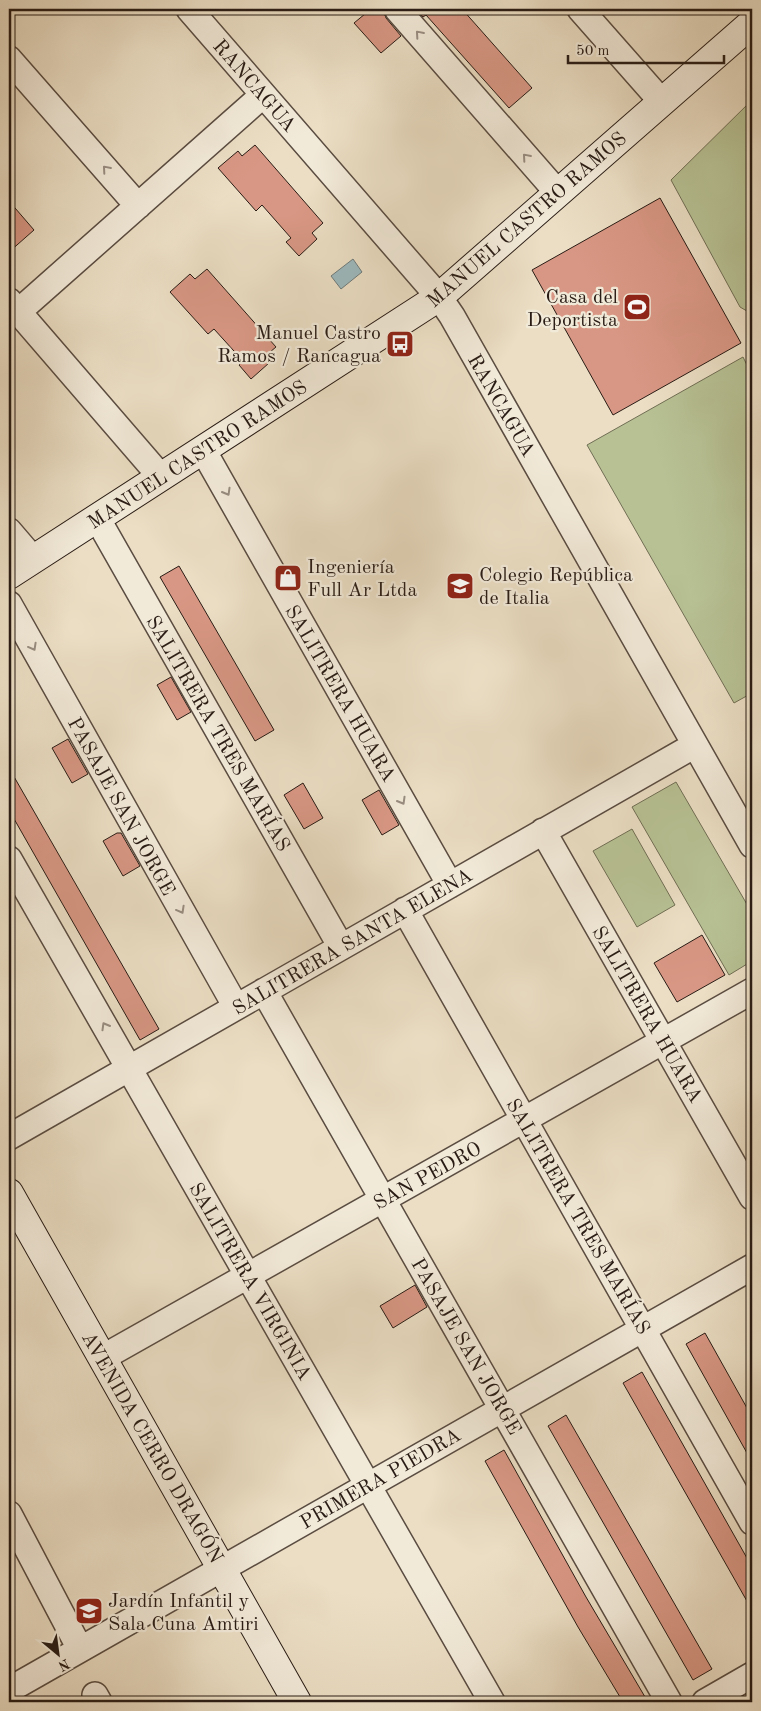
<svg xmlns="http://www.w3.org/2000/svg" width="761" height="1711" viewBox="0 0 761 1711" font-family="'Old Standard TT',serif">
	<rect width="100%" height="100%" fill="#ebdec4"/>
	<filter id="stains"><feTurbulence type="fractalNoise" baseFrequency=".004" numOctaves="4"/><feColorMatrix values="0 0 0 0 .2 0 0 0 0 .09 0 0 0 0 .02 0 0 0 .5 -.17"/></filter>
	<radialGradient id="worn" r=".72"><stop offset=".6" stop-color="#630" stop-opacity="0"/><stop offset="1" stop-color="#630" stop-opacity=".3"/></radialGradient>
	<path fill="#b7c194" stroke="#706e54" d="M 752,100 L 752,314 L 740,307 L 671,180 Z
		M 743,357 L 752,375 L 752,693 L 734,703 L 587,445 Z
		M 676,782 L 752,913 L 752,961 L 729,975 L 632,807 Z
		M 632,829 L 675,905 L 637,927 L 593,851 Z"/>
	<path fill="#9cb9be" stroke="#6e7a7a" d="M 353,259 L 362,272 L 341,289 L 331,276 Z"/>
	<path fill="#d89784" stroke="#291c15" d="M 371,9 L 383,9 L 386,18 L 401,36 L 381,53 L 354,23 Z
		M 416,9 L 462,9 L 532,88 L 509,108 L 426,15 L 423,17 Z
		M 255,145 L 323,223 L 312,233 L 317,239 L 299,256 L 286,242 L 291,238 L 262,205 L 256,211 L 218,168 L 238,151 L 242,156 Z
		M 660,198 L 741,343 L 613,415 L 532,270 Z
		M 9,201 L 34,230 L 9,252 Z
		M 207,269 L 276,347 L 264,357 L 269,363 L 251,379 L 239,365 L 243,361 L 214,329 L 208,334 L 170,292 L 190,274 L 195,279 Z
		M 179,566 L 274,730 L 255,741 L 160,577 Z
		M 171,677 L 191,712 L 177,720 L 157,685 Z
		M 68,739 L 88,774 L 72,783 L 52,748 Z
		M 9,768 L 159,1029 L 140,1040 L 9,810 Z
		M 303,783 L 323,818 L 304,829 L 284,795 Z
		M 379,790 L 399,825 L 382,835 L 362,800 Z
		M 117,833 L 121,833 L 140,866 L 123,876 L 103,841 Z
		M 702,935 L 725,975 L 677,1002 L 654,963 Z
		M 415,1285 L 427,1307 L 393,1328 L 380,1306 Z
		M 705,1333 L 752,1417 L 752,1462 L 686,1344 Z
		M 642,1372 L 752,1567 L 752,1610 L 623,1383 Z
		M 566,1415 L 712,1669 L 693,1680 L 548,1426 Z
		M 504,1450 L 586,1597 L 648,1702 L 623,1702 L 578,1627 L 485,1461 Z"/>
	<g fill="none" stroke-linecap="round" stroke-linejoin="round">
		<defs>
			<path id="street" d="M 189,9 L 439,297 L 452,316 L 752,845
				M 397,9 L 558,193
				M 580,9 L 662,102
				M 9,59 L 138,206
				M 9,301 L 161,477
				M 18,312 L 263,95
				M 203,450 L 450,885
				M 97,518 L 341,947
				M 9,531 L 33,559
				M 9,604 L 236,1007
				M 543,831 L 752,1197
				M 9,859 L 492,1702
				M 405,910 L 752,1522
				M 264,991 L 669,1702
				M 9,1137 L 695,745
				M 102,1358 L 752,991
				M 9,1514 L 80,1649
				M 9,1690 L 752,1267
				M 95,1695 L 99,1702
				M 705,1702 L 752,1675"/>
			<path id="secondary" d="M 9,575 L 439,297 L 752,23
				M 9,1193 L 297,1702"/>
		</defs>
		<use href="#street" stroke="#5a4c41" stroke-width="28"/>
		<use href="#secondary" stroke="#291c15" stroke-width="30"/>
		<use href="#street" stroke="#f2ead9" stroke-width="25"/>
		<use href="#secondary" stroke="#f2ead9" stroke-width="28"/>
	</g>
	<defs><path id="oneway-chevron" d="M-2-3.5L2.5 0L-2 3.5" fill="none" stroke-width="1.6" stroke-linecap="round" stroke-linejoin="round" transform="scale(1.25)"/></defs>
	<g stroke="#988d81">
		<use href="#oneway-chevron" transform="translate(419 34) rotate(-131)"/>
		<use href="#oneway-chevron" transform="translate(526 157) rotate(-131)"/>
		<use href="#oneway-chevron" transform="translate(106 169) rotate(-131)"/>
		<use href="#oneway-chevron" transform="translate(227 492) rotate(60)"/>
		<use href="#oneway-chevron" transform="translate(33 647) rotate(61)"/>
		<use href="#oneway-chevron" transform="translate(402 801) rotate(60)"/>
		<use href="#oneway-chevron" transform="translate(181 910) rotate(61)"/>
		<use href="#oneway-chevron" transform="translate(105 1026) rotate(-120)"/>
	</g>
	<defs>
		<symbol id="stadium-square" viewBox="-11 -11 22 22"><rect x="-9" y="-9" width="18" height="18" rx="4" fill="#8f2418" stroke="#f2ead9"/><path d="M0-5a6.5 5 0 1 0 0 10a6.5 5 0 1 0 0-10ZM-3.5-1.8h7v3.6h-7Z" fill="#fff"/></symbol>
		<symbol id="bus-square" viewBox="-11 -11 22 22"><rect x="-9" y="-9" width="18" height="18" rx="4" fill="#8f2418" stroke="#f2ead9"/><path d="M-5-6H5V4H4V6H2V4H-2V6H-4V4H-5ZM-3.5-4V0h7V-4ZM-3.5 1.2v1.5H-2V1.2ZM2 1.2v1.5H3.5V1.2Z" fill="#fff"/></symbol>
		<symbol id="shop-square" viewBox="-11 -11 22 22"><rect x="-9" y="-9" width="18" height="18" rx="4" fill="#8f2418" stroke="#f2ead9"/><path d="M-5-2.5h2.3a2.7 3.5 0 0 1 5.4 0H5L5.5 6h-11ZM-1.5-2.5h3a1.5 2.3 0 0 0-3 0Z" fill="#fff"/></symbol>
		<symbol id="school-square" viewBox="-11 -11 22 22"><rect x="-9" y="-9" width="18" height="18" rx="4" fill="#8f2418" stroke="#f2ead9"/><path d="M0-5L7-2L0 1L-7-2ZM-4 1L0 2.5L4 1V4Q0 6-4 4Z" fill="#fff"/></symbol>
	</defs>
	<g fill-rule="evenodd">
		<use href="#stadium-square" x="621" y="291" width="32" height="32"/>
		<use href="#bus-square" x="384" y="328" width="32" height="32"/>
		<use href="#shop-square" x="272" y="562" width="32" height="32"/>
		<use href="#school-square" x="444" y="570" width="32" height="32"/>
		<use href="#school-square" x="73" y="1595" width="32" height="32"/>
	</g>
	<g text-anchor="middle" stroke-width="4.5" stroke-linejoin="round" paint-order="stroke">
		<g font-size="20" fill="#291c15" stroke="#f2ead9">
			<text transform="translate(255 85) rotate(49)" y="7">RANCAGUA</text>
			<text transform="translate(526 219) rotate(-41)" y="7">MANUEL CASTRO RAMOS</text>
			<text transform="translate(502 405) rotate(60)" y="7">RANCAGUA</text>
			<text transform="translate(197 454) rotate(-33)" y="7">MANUEL CASTRO RAMOS</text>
			<text transform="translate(341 693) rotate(60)" y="7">SALITRERA HUARA</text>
			<text transform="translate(219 733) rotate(60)" y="7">SALITRERA TRES MARÍAS</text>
			<text transform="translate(122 806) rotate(61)" y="7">PASAJE SAN JORGE</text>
			<text transform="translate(352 941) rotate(-30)" y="7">SALITRERA SANTA ELENA</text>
			<text transform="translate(648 1014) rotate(60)" y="7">SALITRERA HUARA</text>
			<text transform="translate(427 1175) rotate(-29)" y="7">SAN PEDRO</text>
			<text transform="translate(579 1216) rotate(60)" y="7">SALITRERA TRES MARÍAS</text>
			<text transform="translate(251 1281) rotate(60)" y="7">SALITRERA VIRGINIA</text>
			<text transform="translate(467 1346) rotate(60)" y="7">PASAJE SAN JORGE</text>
			<text transform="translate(153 1447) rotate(60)" y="7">AVENIDA CERRO DRAGÓN</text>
			<text transform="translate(380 1478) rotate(-30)" y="7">PRIMERA PIEDRA</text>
		</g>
		<g font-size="20" fill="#291c15" stroke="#f2ead9" text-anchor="start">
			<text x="618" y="303" text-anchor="end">Casa del<tspan x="618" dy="23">Deportista</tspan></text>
			<text x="381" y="339" text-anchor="end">Manuel Castro<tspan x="381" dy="23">Ramos / Rancagua</tspan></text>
			<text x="307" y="573">Ingeniería<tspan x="307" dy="23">Full Ar Ltda</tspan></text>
			<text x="479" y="581">Colegio República<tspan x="479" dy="23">de Italia</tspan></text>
			<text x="108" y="1607">Jardín Infantil y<tspan x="108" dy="23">Sala Cuna Amtiri</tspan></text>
		</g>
	</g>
	<rect width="761" height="1711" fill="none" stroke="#ebdec4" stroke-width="30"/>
	<rect x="10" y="10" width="741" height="1691" fill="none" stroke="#291c15" stroke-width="2.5"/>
	<rect x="15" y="15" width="731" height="1681" fill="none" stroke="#291c15"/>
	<g transform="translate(58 1654) rotate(151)" stroke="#f2ead9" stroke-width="4" paint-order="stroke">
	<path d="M0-4L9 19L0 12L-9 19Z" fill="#291c15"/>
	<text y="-8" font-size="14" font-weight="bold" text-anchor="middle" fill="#291c15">N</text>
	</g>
	<path d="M568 55v8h156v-8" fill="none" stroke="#291c15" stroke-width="2.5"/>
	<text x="576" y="55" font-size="15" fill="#291c15" stroke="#f2ead9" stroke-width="4" paint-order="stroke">50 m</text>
	<rect width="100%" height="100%" filter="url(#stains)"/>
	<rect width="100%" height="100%" fill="url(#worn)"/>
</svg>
